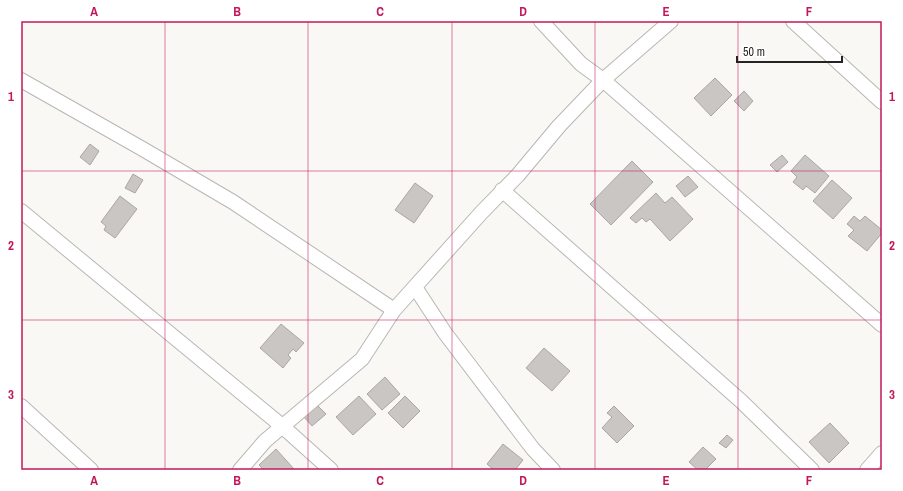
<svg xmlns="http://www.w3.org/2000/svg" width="903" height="491" viewBox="0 0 903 491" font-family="'Archivo Narrow',sans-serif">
	<rect width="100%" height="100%" fill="#faf8f5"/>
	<path fill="#c9c6c4" stroke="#a9a6a4" d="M 715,78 L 732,95 L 711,116 L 694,98 Z
		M 744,91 L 753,101 L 744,111 L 734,101 Z
		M 90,144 L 99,151 L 90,165 L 80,157 Z
		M 782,155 L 788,162 L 777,172 L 770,165 Z
		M 805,155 L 829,176 L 815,193 L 806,186 L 803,190 L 793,182 L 797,177 L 791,171 Z
		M 632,161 L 653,182 L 611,225 L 590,204 Z
		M 133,174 L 143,180 L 135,193 L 125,188 Z
		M 688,176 L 698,187 L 685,197 L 676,186 Z
		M 832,180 L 852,198 L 833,219 L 813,201 Z
		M 415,183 L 433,196 L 414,223 L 395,210 Z
		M 656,193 L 665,203 L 672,197 L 693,219 L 670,241 L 650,219 L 646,222 L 642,218 L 636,223 L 630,218 Z
		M 120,196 L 137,209 L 115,238 L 104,230 L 106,226 L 101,222 Z
		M 854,216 L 860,221 L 865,216 L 882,230 L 882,233 L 867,251 L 848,236 L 854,230 L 847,224 Z
		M 281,324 L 304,343 L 296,352 L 293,349 L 288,355 L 291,358 L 283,368 L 260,348 Z
		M 544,348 L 570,371 L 552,391 L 526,368 Z
		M 385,377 L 400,394 L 382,410 L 367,394 Z
		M 359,396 L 376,414 L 353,435 L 336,417 Z
		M 405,396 L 420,411 L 403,428 L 388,413 Z
		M 317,405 L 326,414 L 312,426 L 304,417 Z
		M 614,406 L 634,426 L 617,443 L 602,428 L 612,417 L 607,413 Z
		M 830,423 L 849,443 L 829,463 L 809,442 Z
		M 727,435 L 733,440 L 726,448 L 719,443 Z
		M 503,444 L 523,460 L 515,470 L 494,470 L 487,464 Z
		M 703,447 L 716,459 L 705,470 L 698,470 L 689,462 Z
		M 276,449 L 294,469 L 293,470 L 264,470 L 259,465 Z"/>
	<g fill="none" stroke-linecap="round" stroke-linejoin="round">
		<defs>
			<path id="minor" d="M 541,21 L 581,64 L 603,80 L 882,325
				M 793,21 L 882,102
				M 21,80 L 141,148 L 233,202 L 394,310
				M 502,190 L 741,401 L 812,470
				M 21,211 L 282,426 L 331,470
				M 415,287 L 445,333 L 533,449 L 553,470
				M 21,406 L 91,470
				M 240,470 L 265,441 L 362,359 L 394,310 L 481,213 L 518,175 L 559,126 L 603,80 L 671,21
				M 867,470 L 882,453"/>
		</defs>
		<use href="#minor" stroke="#b9b6b4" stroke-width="16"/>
		<use href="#minor" stroke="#fff" stroke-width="14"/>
	</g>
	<path fill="none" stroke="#c2185b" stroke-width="1" stroke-opacity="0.55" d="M 165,21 L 165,470M 308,21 L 308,470M 452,21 L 452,470M 595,21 L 595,470M 738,21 L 738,470M 21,171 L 882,171M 21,320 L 882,320"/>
	<rect width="903" height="491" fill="none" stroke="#ffffff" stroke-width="44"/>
	<path d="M737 56v6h105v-6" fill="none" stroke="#252423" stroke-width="2"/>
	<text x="743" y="56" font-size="12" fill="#252423" stroke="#ffffff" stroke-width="3" paint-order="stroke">50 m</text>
	<rect x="22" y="22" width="859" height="447" fill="none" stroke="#c2185b" stroke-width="1.5"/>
	<g font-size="13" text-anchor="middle" font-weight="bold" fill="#c2185b">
		<text x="94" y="16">A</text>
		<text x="237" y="16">B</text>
		<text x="380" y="16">C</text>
		<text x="523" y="16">D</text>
		<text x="666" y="16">E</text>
		<text x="809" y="16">F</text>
		<text x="11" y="101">1</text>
		<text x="892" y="101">1</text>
		<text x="11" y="250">2</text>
		<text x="892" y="250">2</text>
		<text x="11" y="399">3</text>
		<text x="892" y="399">3</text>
		<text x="94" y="485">A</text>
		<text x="237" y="485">B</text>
		<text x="380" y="485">C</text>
		<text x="523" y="485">D</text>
		<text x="666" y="485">E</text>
		<text x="809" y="485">F</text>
	</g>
</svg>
